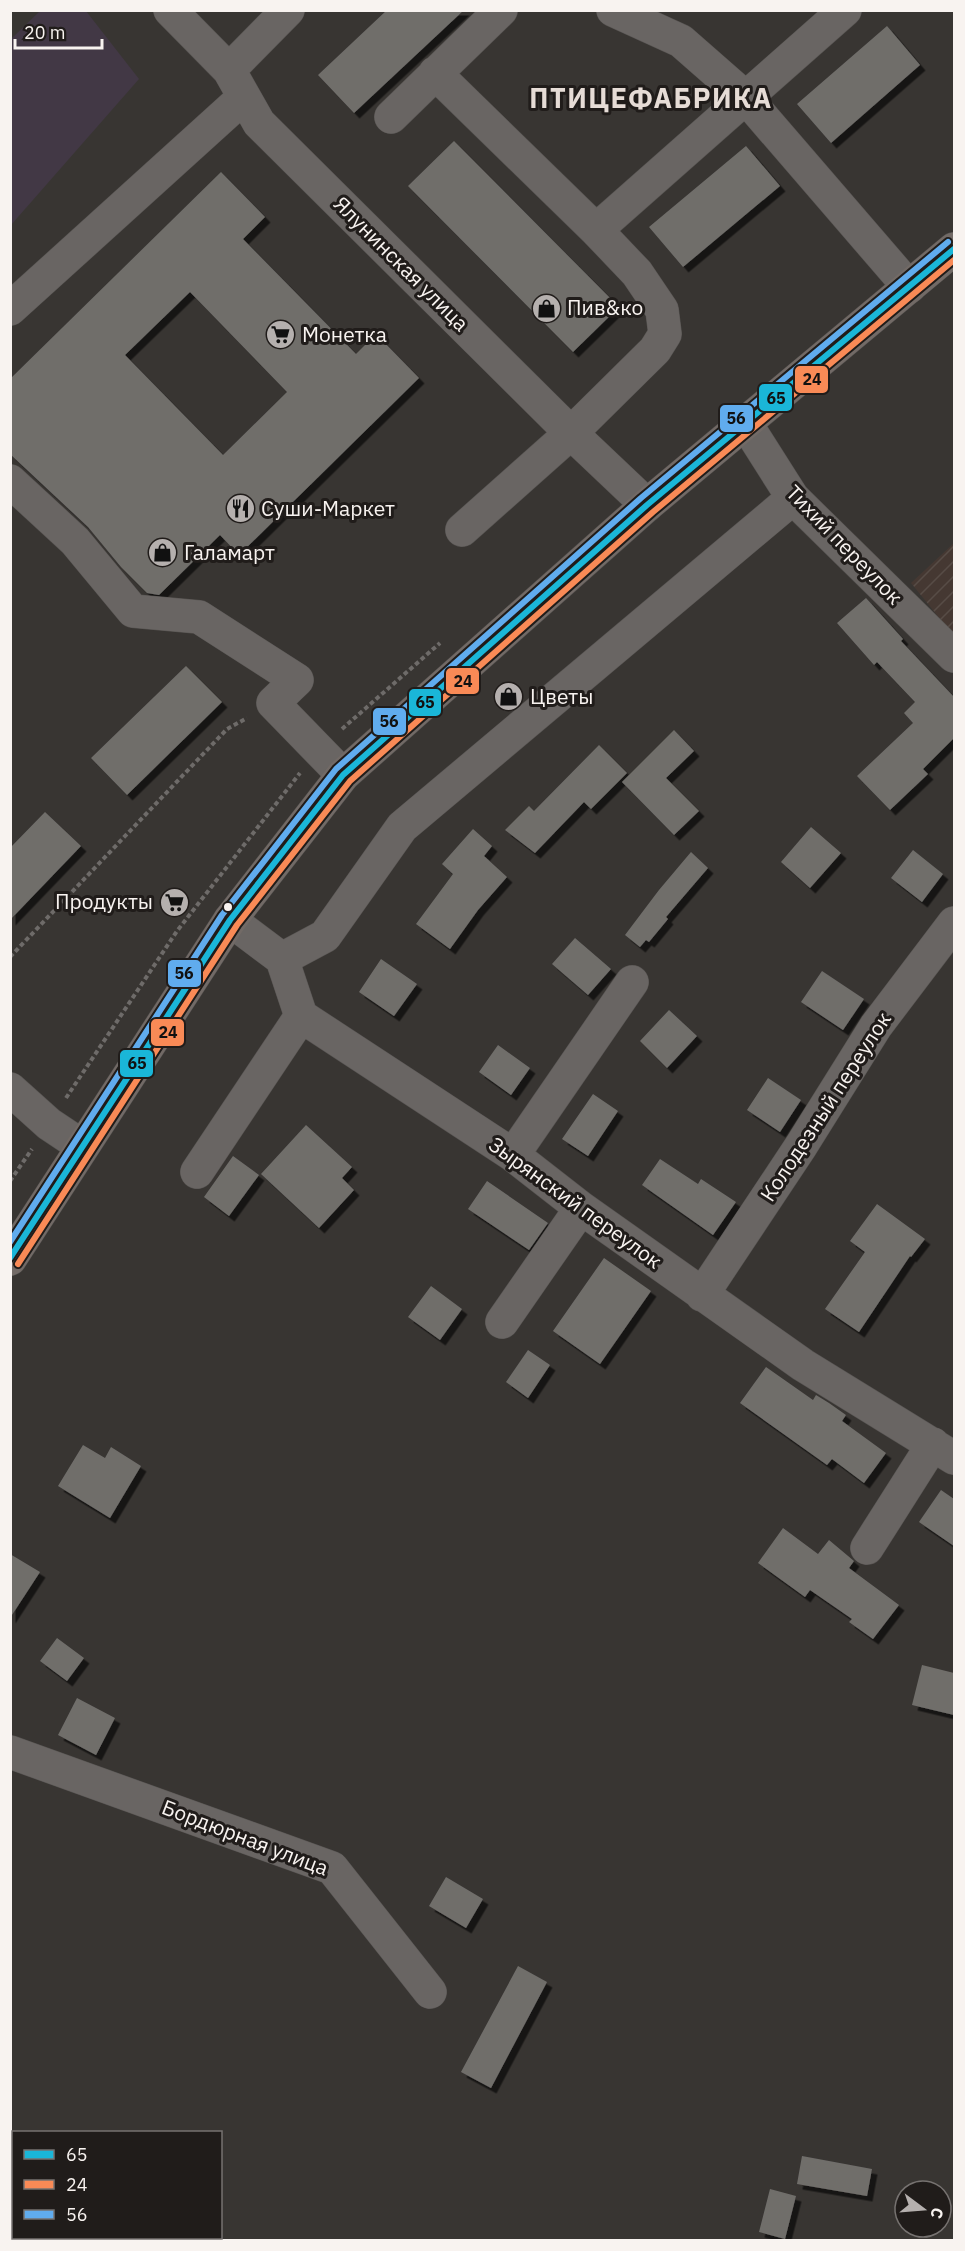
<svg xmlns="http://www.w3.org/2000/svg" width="965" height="2251" viewBox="0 0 965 2251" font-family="'IBM Plex Sans',sans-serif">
	<defs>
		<pattern id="industrial-furrows" width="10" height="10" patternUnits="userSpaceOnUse" patternTransform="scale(1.5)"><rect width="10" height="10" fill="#453832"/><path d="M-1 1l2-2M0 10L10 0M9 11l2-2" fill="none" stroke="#574c46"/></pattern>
		<filter id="shadow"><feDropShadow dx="5.5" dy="5.5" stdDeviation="0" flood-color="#0009"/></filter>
	</defs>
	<rect width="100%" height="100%" fill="#383532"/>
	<path fill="url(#industrial-furrows)" d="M 954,543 L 954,636 L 911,583 Z"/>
	<path fill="#423845" d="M 40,11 L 86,11 L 139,79 L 11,225 L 11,39 Z"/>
	<path fill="#706e6b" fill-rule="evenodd" filter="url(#shadow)" d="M 387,10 L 464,10 L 354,113 L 318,75 Z
		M 887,26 L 920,65 L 831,143 L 797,104 Z
		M 454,141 L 619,307 L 573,352 L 408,186 Z
		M 746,146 L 780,186 L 683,267 L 649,227 Z
		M 221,172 L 265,217 L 243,239 L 356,354 L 376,334 L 419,378 L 239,555 L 220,535 L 159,595 L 147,593 L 121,567 L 88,527 L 10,454 L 10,379 ZM 190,292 L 287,392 L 223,455 L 125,355 Z
		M 866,598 L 903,639 L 901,641 L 954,697 L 954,738 L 923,769 L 928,774 L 890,810 L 857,776 L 913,723 L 904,713 L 915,702 L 877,662 L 874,665 L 837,623 Z
		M 186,666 L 222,702 L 127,795 L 91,758 Z
		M 674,730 L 694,751 L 666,778 L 699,811 L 674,835 L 622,782 Z
		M 599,745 L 627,773 L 591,809 L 584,802 L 535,853 L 505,830 L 529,806 L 534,811 Z
		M 45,812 L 81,846 L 10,920 L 10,848 Z
		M 811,827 L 841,853 L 810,888 L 781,862 Z
		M 473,829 L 492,846 L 484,856 L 507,877 L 478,910 L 450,949 L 416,924 L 453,874 L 442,864 Z
		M 913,850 L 943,874 L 922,902 L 891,878 Z
		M 691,852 L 708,868 L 666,917 L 668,919 L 649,942 L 646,940 L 640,947 L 625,935 L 659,890 Z
		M 575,938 L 611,969 L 588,995 L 552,964 Z
		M 381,959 L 417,984 L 394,1016 L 359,992 Z
		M 822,971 L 864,999 L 843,1030 L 801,1002 Z
		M 669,1010 L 697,1036 L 667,1068 L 640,1041 Z
		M 498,1045 L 530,1068 L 511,1095 L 479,1072 Z
		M 768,1078 L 801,1100 L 780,1132 L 747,1110 Z
		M 593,1094 L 618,1111 L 588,1156 L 562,1139 Z
		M 306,1125 L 352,1167 L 342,1178 L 354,1190 L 319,1228 L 261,1174 Z
		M 233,1156 L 259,1175 L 229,1216 L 204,1197 Z
		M 660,1159 L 698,1184 L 701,1179 L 736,1202 L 713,1235 L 642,1185 Z
		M 487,1181 L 548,1223 L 529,1250 L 468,1209 Z
		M 877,1204 L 925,1239 L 911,1257 L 910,1256 L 859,1332 L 825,1309 L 865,1252 L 850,1241 Z
		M 604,1258 L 651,1291 L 600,1364 L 553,1331 Z
		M 431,1286 L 462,1309 L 440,1340 L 408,1317 Z
		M 528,1350 L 550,1365 L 528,1398 L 506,1382 Z
		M 766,1367 L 813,1400 L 816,1395 L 829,1403 L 846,1415 L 842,1421 L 886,1453 L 864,1483 L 832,1459 L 827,1465 L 740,1403 Z
		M 83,1445 L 105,1458 L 111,1447 L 141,1466 L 110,1518 L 58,1486 Z
		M 941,1490 L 954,1499 L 954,1546 L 919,1522 Z
		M 783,1528 L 818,1554 L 829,1540 L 854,1561 L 849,1568 L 899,1605 L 873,1639 L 849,1622 L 852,1619 L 810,1590 L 805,1597 L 758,1563 Z
		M 10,1554 L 40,1572 L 10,1618 Z
		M 57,1638 L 84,1658 L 67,1681 L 40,1661 Z
		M 922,1665 L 954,1673 L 954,1715 L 912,1705 Z
		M 77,1698 L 115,1718 L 96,1755 L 58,1735 Z
		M 446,1877 L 483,1899 L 466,1928 L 429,1906 Z
		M 518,1966 L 547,1982 L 491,2088 L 461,2072 Z
		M 802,2156 L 872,2169 L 867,2196 L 797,2184 Z
		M 770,2189 L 796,2196 L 785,2239 L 759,2232 Z"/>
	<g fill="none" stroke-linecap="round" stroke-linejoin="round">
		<defs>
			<path id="minor" d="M 170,10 L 229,70 L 259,123 L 571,433 L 647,505
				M 613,10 L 681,41 L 746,98 L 909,287
				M 229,70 L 288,10
				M 435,73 L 596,230 L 637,273 L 662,310 L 665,334 L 655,350 L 571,433 L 462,530
				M 391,117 L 501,10
				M 596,230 L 845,10
				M 10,309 L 244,97
				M 746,424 L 793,498 L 954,656
				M 10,481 L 75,541 L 133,611 L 199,617 L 297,680 L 273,703 L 343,775
				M 230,920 L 282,959 L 301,1016 L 513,1155 L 581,1208 L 803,1365 L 954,1458
				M 282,959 L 325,936 L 402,827 L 793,498
				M 10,1089 L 49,1124 L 82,1146
				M 513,1155 L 632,982
				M 197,1172 L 301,1016
				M 702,1295 L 801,1146 L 876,1026 L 954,923
				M 502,1322 L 581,1208
				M 867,1548 L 933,1444
				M 10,1752 L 332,1868 L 430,1992
				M 28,2238 L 33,2240"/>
			<path id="major" d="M 10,1259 L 230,920 L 343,775 L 647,505 L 954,249"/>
		</defs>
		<use href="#minor" stroke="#575452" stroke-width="34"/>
		<use href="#major" stroke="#575452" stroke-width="34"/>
		<path stroke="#6e6b69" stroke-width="4" stroke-dasharray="4.5 3" stroke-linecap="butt" d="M 342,729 L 440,643
			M 10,957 L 227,729 L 247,718
			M 66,1098 L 177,931 L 300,773
			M 10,1181 L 32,1149"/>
		<use href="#minor" stroke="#696563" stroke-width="33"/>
		<use href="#major" stroke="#726a66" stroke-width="33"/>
		<defs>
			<path id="bus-1" d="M 10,1258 L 230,920 L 343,775 L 647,505 L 954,249"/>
			<path id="bus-2" d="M 18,1264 L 237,925 L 350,781 L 653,512 L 954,260"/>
			<path id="bus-3" d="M 10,1242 L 222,915 L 336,769 L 641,498 L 948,242"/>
		</defs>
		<use href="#bus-1" stroke="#201c1a" stroke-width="10"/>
		<use href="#bus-2" stroke="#201c1a" stroke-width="10"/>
		<use href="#bus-3" stroke="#201c1a" stroke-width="10"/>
		<use href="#bus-1" stroke="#1ab6d8" stroke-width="6"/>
		<use href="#bus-2" stroke="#f98a56" stroke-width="6"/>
		<use href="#bus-3" stroke="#60acee" stroke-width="6"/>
	</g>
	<defs>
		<symbol id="shop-disc" viewBox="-11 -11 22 22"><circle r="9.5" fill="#b5b0ae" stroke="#201c1a"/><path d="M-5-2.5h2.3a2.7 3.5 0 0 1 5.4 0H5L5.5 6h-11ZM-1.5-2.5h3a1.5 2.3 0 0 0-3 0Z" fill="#111"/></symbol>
		<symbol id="supermarket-disc" viewBox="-11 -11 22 22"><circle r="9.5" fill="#b5b0ae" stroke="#201c1a"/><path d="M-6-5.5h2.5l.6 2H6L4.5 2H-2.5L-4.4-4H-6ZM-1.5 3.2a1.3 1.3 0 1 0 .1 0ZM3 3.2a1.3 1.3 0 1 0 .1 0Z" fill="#111"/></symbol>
		<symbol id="restaurant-disc" viewBox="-11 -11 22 22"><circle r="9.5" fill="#b5b0ae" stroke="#201c1a"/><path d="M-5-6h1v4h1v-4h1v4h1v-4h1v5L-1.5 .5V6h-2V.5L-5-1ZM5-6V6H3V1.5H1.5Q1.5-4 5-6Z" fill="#111"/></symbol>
	</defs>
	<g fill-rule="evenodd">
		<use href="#shop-disc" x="530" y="292" width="33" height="33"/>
		<use href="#supermarket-disc" x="264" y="318" width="33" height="33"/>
		<use href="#restaurant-disc" x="224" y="492" width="33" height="33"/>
		<use href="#shop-disc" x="146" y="536" width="33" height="33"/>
		<use href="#shop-disc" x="492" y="680" width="33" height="33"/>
		<use href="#supermarket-disc" x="158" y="886" width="33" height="33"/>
	</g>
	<circle fill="#f8f3f0" stroke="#201c1a" stroke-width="2" cx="228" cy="907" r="5"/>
	<g text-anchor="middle" stroke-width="6" stroke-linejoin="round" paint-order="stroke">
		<g font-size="21" fill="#f8f3f0" stroke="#201c1a">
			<text transform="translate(401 264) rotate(45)" y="7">Ялунинская улица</text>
			<text transform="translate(844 545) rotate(46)" y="7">Тихий переулок</text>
			<text transform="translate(826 1107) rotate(-57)" y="7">Колодезный переулок</text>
			<text transform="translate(575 1203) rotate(36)" y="7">Зырянский переулок</text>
			<text transform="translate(245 1838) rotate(21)" y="7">Бордюрная улица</text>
		</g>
		<g font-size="21" fill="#f8f3f0" stroke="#201c1a" text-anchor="start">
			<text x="567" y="315">Пив&amp;ко</text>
			<text x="302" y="342">Монетка</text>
			<text x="261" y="516">Суши-Маркет</text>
			<text x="184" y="560">Галамарт</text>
			<text x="530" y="704">Цветы</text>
			<text x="153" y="909" text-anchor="end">Продукты</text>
		</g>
		<g font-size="27" font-weight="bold" letter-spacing="1.5" fill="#e6dcd6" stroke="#201c1a">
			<text x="651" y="108">ПТИЦЕФАБРИКА</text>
		</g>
	</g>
	<g stroke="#201c1a" stroke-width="2">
		<rect x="794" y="365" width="35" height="29" rx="6" fill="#f98a56"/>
		<rect x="758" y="383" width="35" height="29" rx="6" fill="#1ab6d8"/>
		<rect x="719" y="404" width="35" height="29" rx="6" fill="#60acee"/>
		<rect x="445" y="667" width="35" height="28" rx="6" fill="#f98a56"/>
		<rect x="408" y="688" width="34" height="29" rx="6" fill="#1ab6d8"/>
		<rect x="372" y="707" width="35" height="29" rx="6" fill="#60acee"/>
		<rect x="167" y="959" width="35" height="29" rx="6" fill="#60acee"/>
		<rect x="150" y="1018" width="35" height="29" rx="6" fill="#f98a56"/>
		<rect x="119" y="1049" width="35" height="29" rx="6" fill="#1ab6d8"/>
	</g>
	<g font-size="16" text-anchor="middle" font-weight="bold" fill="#111">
		<text x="812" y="385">24</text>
		<text x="776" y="404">65</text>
		<text x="736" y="424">56</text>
		<text x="463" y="687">24</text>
		<text x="425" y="708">65</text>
		<text x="389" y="727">56</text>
		<text x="184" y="979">56</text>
		<text x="168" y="1038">24</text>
		<text x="137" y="1069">65</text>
	</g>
	<rect width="965" height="2251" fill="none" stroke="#f8f3f0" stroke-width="24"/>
	<rect x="12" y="2131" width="210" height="108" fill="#201c1a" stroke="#767270" stroke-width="1.5"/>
	<rect x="24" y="2150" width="30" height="9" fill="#1ab6d8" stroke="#767270" stroke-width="1.5"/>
	<text x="66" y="2161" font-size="18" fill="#f8f3f0">65</text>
	<rect x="24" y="2180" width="30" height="9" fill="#f98a56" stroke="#767270" stroke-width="1.5"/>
	<text x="66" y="2191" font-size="18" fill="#f8f3f0">24</text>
	<rect x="24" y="2210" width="30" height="9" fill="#60acee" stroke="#767270" stroke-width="1.5"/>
	<text x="66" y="2221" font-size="18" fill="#f8f3f0">56</text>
	<g transform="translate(923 2209) rotate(106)"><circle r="28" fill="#201c1a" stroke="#767270" stroke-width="1.5"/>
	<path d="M0-4.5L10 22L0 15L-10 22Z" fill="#b5b0ae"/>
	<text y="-9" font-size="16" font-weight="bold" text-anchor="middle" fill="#f8f3f0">С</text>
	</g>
	<path d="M15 39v9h87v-9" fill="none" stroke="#f8f3f0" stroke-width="3"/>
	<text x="24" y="39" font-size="18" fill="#f8f3f0" stroke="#201c1a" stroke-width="4.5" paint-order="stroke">20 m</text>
</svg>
